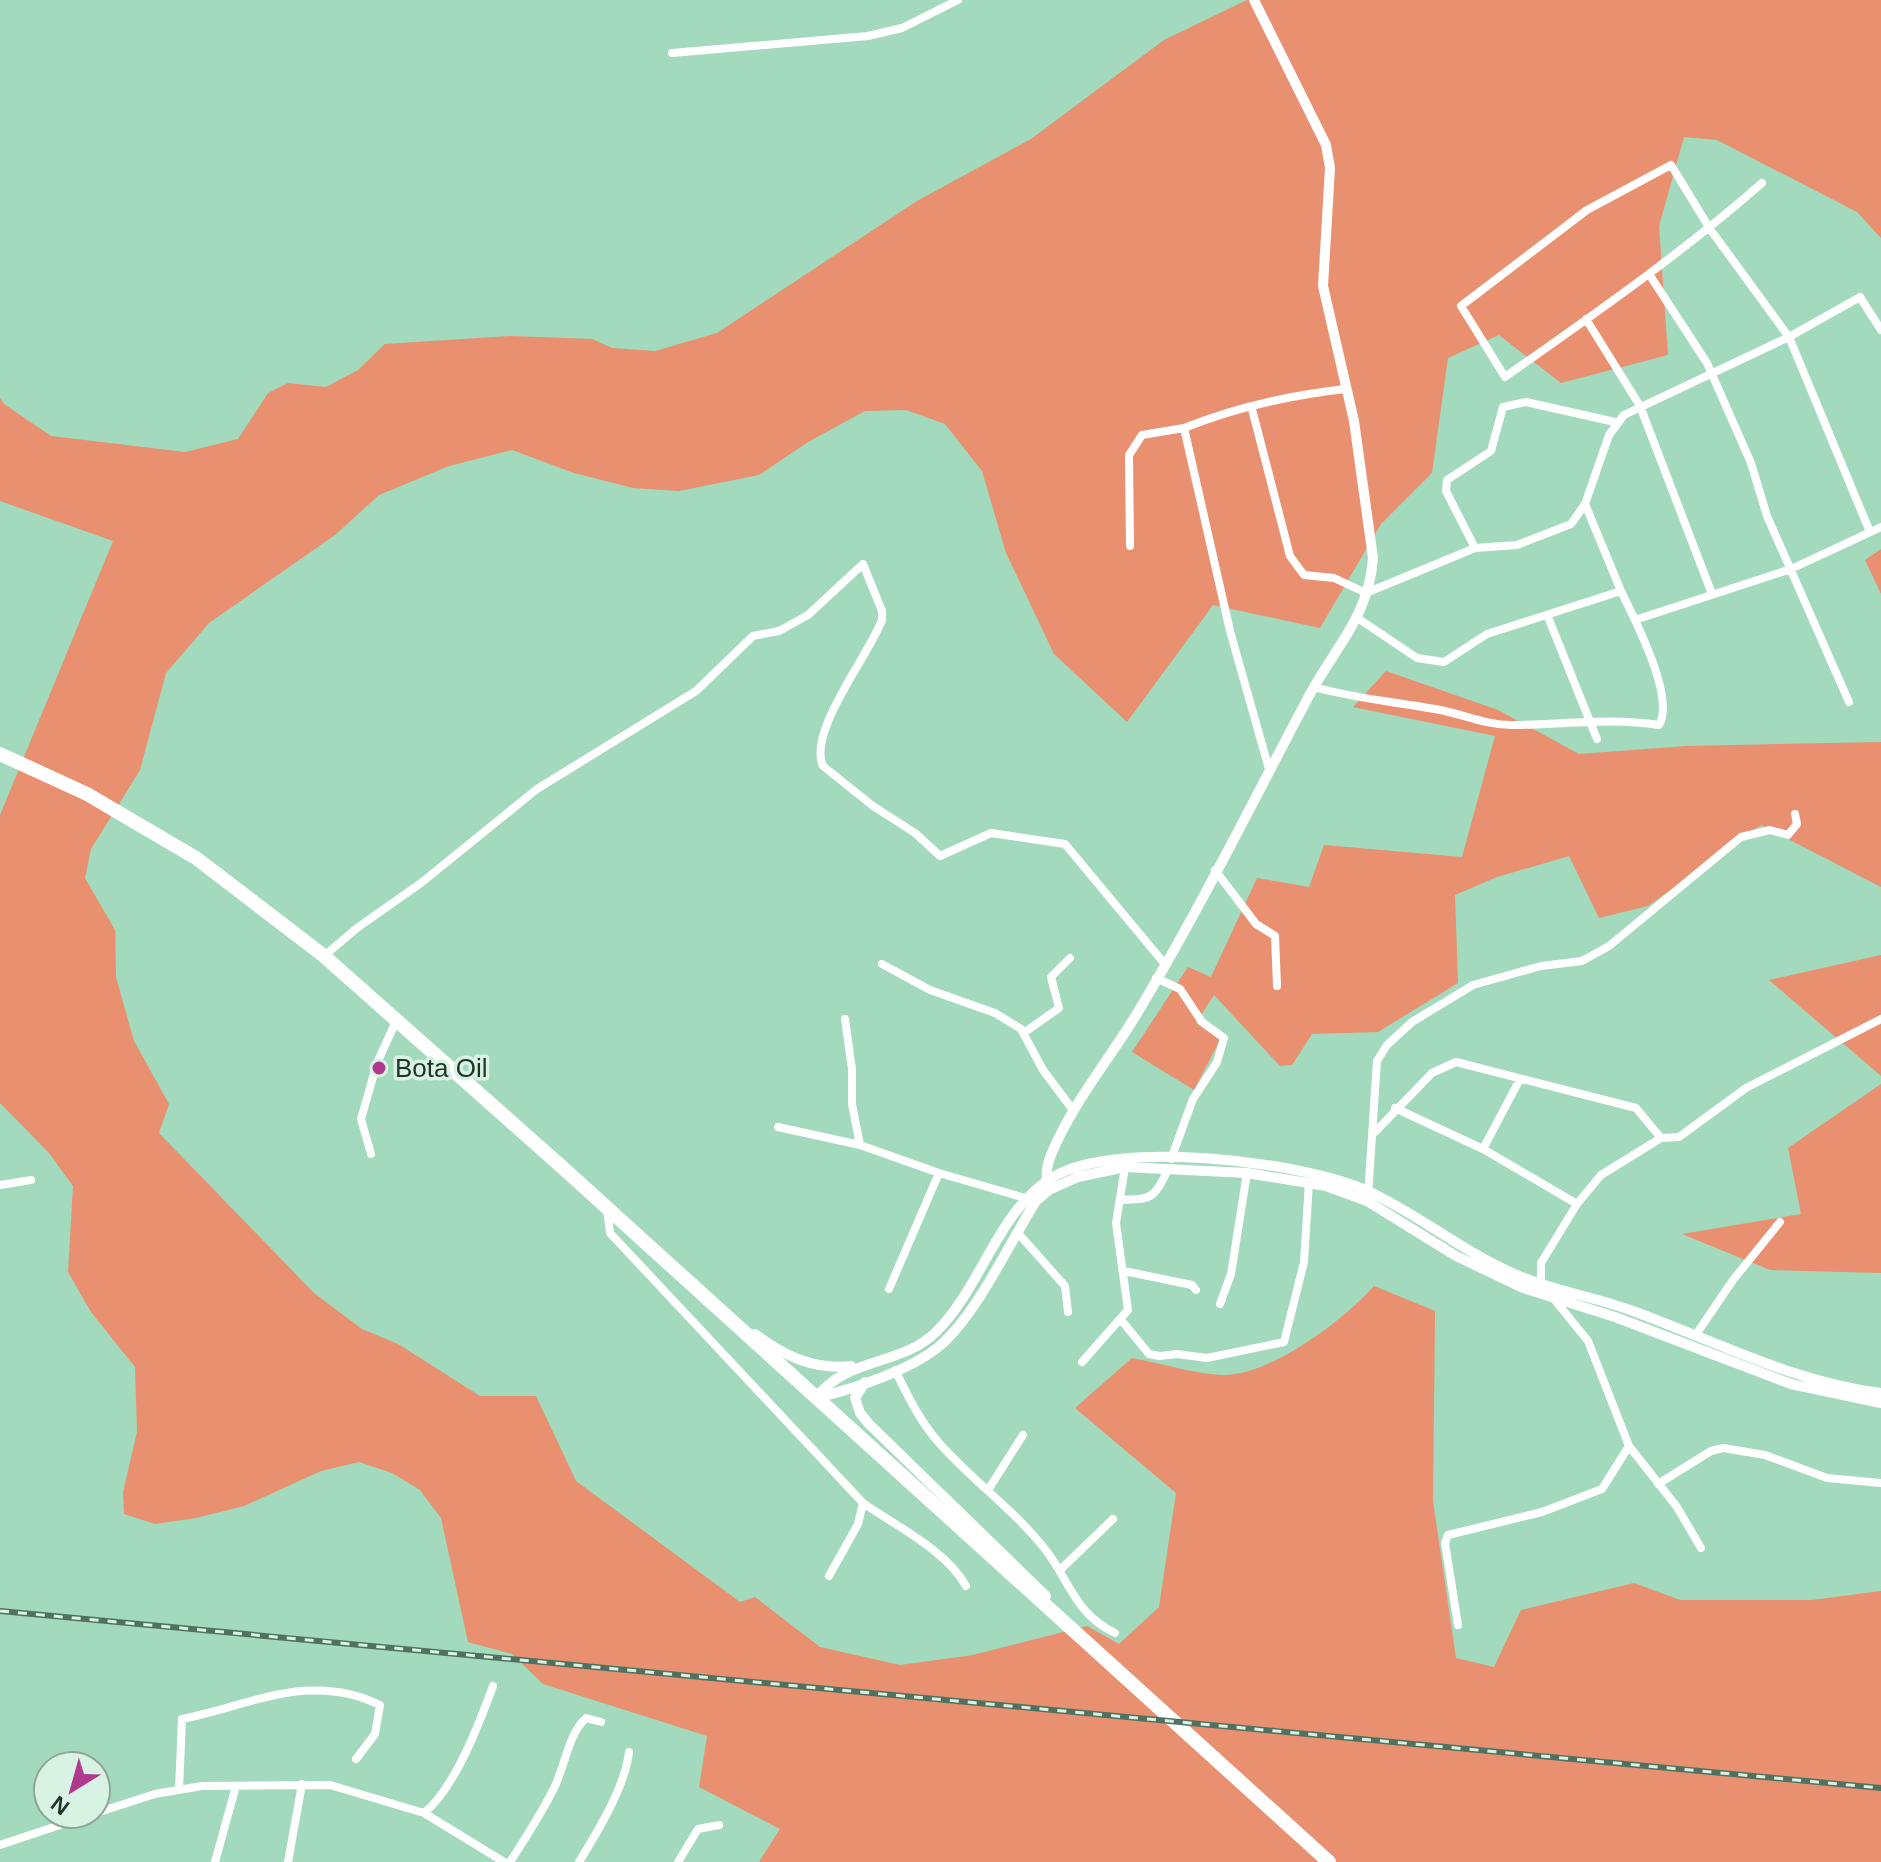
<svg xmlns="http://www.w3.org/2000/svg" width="1881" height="1862" viewBox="0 0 1881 1862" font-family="Helvetica,sans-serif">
	<rect width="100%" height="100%" fill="#a3d9bc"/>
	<path fill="#e8906f" d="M 1247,0 L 1881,0 L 1881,238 L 1857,212 L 1717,140 L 1684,137 L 1659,226 L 1668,355 L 1561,383 L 1499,335 L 1448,358 L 1432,473 L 1381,524 L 1320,628 L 1213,605 L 1127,722 L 1054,654 L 1006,553 L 982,471 L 945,424 L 906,410 L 865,411 L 808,442 L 759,475 L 679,491 L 633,488 L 574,473 L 512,450 L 449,466 L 379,495 L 335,535 L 209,623 L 166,673 L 140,770 L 91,849 L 85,878 L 115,930 L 116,977 L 134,1041 L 169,1104 L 159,1133 L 314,1293 L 362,1329 L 398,1344 L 480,1396 L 536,1396 L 576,1481 L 740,1602 L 755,1597 L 820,1647 L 900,1665 L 973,1655 L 1087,1626 L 1119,1644 L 1159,1607 L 1176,1493 L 1075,1408 L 1132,1358 C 1161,1363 1194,1374 1223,1375 C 1270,1376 1344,1320 1374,1286 L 1435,1311 L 1433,1501 L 1456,1658 L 1494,1667 L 1521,1610 L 1634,1583 L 1680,1600 L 1812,1600 L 1881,1591 L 1881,1862 L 759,1862 L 780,1829 L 699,1787 L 707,1736 L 543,1684 L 512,1654 L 468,1642 L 441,1518 L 420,1490 L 392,1473 L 359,1462 L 321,1471 L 244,1506 L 196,1518 L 155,1524 L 124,1514 L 123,1492 L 137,1432 L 135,1367 L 91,1312 L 68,1272 L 73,1186 L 49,1153 L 0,1103 L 0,815 L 113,541 L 0,501 L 0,398 L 4,404 L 51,436 L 185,452 L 238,439 L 268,393 L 288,383 L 326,387 L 358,370 L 385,344 L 511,336 L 592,339 L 612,348 L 655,351 L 717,333 L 917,201 L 1031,139 L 1164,40 Z
		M 1881,549 L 1881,594 L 1865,560 Z
		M 1386,671 L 1498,710 L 1579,754 L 1686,746 L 1881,742 L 1881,887 L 1761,825 L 1648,906 L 1599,918 L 1569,856 L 1497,877 L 1455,895 L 1458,983 L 1378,1032 L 1312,1034 L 1292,1065 L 1280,1066 L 1214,995 L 1196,1023 L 1221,1038 L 1194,1090 L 1132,1052 L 1188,967 L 1211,977 L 1257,878 L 1309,887 L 1324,845 L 1462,857 L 1495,736 L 1353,707 Z
		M 1881,955 L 1881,1076 L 1769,980 Z
		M 1881,1084 L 1881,1273 L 1770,1270 L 1682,1234 L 1801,1214 L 1788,1148 Z"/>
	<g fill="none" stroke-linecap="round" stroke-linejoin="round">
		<path stroke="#fff" stroke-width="8" d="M 672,53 L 868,36 L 902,28 L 958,0
			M 1762,183 C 1681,254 1593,315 1505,377 L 1461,306 L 1587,210 L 1671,165 L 1710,229 L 1789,337 L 1870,532
			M 1649,274 L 1707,363 L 1751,463 L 1767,516 L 1849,702
			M 1586,319 L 1640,406 L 1712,594
			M 1252,409 L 1290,556 L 1304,575 L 1334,578 L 1366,593 L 1475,548 L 1517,545 L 1571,524 L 1585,504 L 1609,435 L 1624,415 L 1789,337 L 1860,297 L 1881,330
			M 1585,504 L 1621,591
			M 1130,546 L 1129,455 L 1142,435 L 1184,428
			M 1475,548 L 1446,491 L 1447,480 L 1491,451 L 1503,407 L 1526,402 L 1615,422
			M 1548,617 L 1597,739
			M 1359,619 L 1417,658 L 1444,662 L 1487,634 L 1621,591 L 1635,620 L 1791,569 L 1881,527
			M 1314,687 C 1356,699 1398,702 1440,710 C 1465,715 1486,725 1512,725 C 1562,725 1609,717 1659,725 C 1673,702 1646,644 1635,620
			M 1269,769 L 1230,631 L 1184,428 C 1234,408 1292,395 1345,389
			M 1215,870 L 1256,924 L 1275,936 L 1277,986
			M 324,956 L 357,928 L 421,883 L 537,789 L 696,691 L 753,636 L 779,631 L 808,615 L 863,564 L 882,611 L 882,620 C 869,655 807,732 823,766 L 873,806 L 915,833 L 940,856 L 991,833 L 1065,844 L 1164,963
			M 882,964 L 930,990 L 995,1013 L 1021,1029 L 1043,1070 L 1073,1110
			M 1156,978 L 1180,989 L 1202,1022 L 1224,1038 L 1217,1062 L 1193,1099 L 1171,1159
			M 845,1019 L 852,1069 L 852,1104 L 860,1145 L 939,1173 L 1032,1200
			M 1025,1032 L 1059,1008 L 1051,977 L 1070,958
			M 1395,1108 L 1483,1149 L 1577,1204
			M 778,1127 L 860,1145
			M 1375,1132 L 1432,1073 L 1456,1062 L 1636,1108 L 1661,1138
			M 1483,1149 L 1520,1079
			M 371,1154 L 361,1119 L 377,1063 L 397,1019
			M 0,1185 L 31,1180
			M 1368,1196 L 1377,1061 L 1387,1045 L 1412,1022 L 1473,985 L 1541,966 L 1582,961 L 1609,946 L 1741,837 L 1770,830 L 1788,835 L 1797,824 L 1795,814
			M 1120,1200 C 1153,1199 1153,1199 1168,1170
			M 607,1208 L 610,1233 L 863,1503 L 858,1524 L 829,1576
			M 1017,1232 L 1065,1286 L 1068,1312
			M 1124,1271 L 1192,1285 L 1196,1290
			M 889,1289 L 939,1173
			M 1220,1304 L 1231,1274 L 1247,1173
			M 1122,1321 L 1149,1354 L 1160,1356 L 1177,1354 L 1207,1358 L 1284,1342 L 1304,1262 L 1309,1182
			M 1695,1336 L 1733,1280 L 1780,1222
			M 1082,1362 L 1128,1310 L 1116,1223 L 1125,1167
			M 895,1370 C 908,1396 920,1422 940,1444 C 973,1481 1014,1510 1045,1549 C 1070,1581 1074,1613 1115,1633
			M 1658,1484 L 1711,1451 L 1723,1448 L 1765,1455 L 1827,1478 L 1881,1483
			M 988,1490 L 1023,1435
			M 863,1503 C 896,1526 946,1550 966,1586
			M 1701,1548 L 1677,1507 L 1629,1446 L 1588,1341 L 1541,1283 L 1541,1263 L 1577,1204 L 1601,1175 L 1661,1138 L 1679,1137 L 1746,1088 L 1881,1019
			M 1060,1570 L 1113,1519
			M 1458,1625 L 1445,1543 L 1448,1535 L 1542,1512 L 1602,1489 L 1629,1446
			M 179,1790 L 182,1719 C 251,1705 311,1671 380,1705 L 375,1734 L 356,1759
			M 96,1813 L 155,1794 L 202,1786 L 330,1785 L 424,1813 L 504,1862
			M 424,1813 C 455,1788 479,1724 493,1686
			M 0,1845 L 93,1814
			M 215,1862 L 236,1786
			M 288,1862 L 302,1784
			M 510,1862 C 526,1837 542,1813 555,1786 C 565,1765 569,1733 586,1718 L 601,1722
			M 579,1862 C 598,1831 625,1787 629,1752
			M 678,1862 L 698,1829 L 719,1825"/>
		<path stroke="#fff" stroke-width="10" d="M 1049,1190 C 1045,1178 1046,1167 1051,1155 C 1071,1106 1105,1065 1133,1020 C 1197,915 1252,803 1310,694 C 1336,646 1369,616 1373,558 L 1354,421 L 1323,286 L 1330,168 L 1326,145 L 1254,0
			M 755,1334 C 785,1356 813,1370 851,1366
			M 865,1382 L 855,1398 L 860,1413 L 869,1424 L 1046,1596
			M 816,1398 C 846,1357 902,1366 936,1332 C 982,1287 997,1211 1053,1177 C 1116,1139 1302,1161 1368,1191 C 1420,1215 1464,1253 1517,1275 C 1554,1291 1595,1297 1633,1311 C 1715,1341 1793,1382 1881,1393
			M 816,1398 C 854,1389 918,1368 945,1341 C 979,1309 1010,1242 1036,1201 L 1049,1190 L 1078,1177 L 1125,1167 L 1247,1173 L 1326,1186 L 1367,1201 L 1456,1256 L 1523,1288 L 1615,1317 L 1791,1384 L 1881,1403"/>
		<path stroke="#fff" stroke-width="14" d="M 0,754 L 87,794 L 196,858 L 324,956 L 562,1167 L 1329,1862"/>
		<defs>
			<path id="rail" d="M 0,1611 L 1881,1788"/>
		</defs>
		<use href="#rail" stroke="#50715f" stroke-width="6"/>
		<use href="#rail" stroke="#d8f2e4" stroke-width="3" stroke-dasharray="9" stroke-linecap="butt"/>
	</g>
	<circle fill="#b0398e" stroke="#d8f2e4" stroke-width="3" cx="379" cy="1068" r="8"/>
	<g text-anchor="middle" stroke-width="7" stroke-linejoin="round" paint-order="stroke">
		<g font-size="26" fill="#1f3429" stroke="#d8f2e4" text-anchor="start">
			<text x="395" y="1077">Bota Oil</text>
		</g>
	</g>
	<g transform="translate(72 1790) rotate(217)"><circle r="38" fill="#d8f2e4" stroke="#8ea699" stroke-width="2"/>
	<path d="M0-6L14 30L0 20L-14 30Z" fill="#b0398e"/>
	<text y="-12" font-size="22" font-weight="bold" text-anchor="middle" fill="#1f3429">N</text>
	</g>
</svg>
